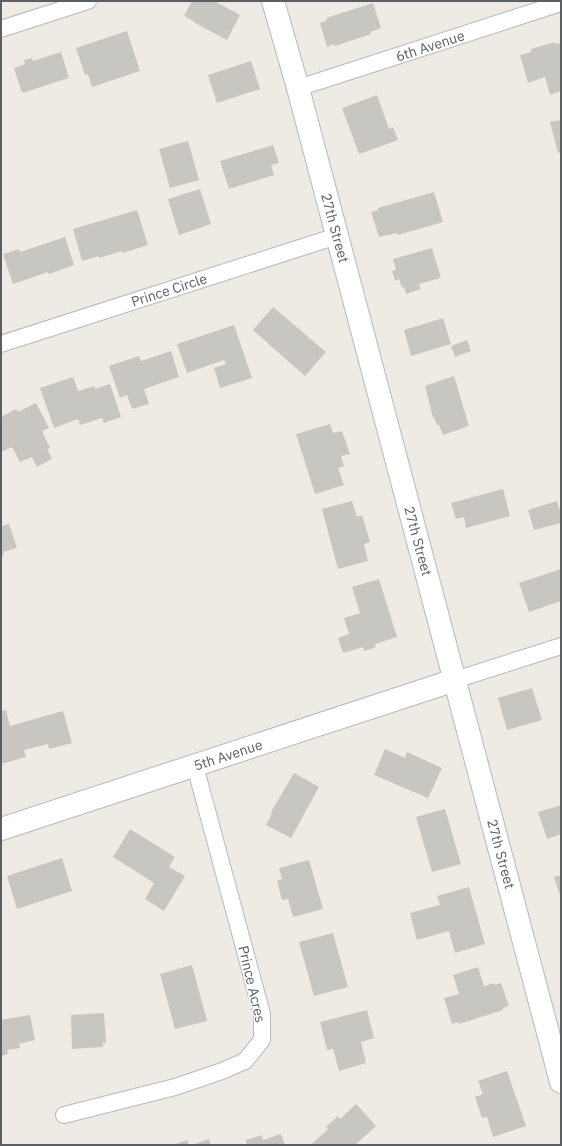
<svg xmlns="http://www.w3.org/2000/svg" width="562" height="1146" viewBox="0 0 562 1146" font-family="'IBM Plex Sans',sans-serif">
	<rect width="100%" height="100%" fill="#edebe3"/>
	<path fill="#c8c6c0" d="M 192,1 L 214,1 L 240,15 L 227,40 L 195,23 L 195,22 L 184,16 Z
		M 373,3 L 381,28 L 370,32 L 371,34 L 335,46 L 334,44 L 327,47 L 320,23 L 327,20 L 326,18 Z
		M 127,31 L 140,71 L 92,87 L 88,74 L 85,75 L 76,48 Z
		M 555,42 L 555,44 L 561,43 L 561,91 L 550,95 L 545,77 L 528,83 L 520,55 L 531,52 L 531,49 Z
		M 61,52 L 69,78 L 22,93 L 14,68 L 25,64 L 24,60 L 32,58 L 33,61 Z
		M 251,61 L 260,89 L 217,103 L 208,75 Z
		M 377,95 L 389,129 L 393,127 L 398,140 L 359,154 L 342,108 Z
		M 561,120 L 561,152 L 558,153 L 550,122 Z
		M 188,141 L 199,180 L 170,188 L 159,149 Z
		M 273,145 L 279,163 L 271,165 L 274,175 L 229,189 L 220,161 Z
		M 200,189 L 211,224 L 179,235 L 168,199 Z
		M 434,192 L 443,222 L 398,235 L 398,233 L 379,237 L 371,212 L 378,210 L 378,208 Z
		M 137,210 L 148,245 L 123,253 L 122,251 L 99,258 L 99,256 L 82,261 L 73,229 Z
		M 65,237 L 74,265 L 49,274 L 48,272 L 13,284 L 3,254 L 19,249 L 20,252 Z
		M 432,248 L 441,278 L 419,284 L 421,289 L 406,294 L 404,287 L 402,288 L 399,279 L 395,281 L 392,271 L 396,270 L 393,259 Z
		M 273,307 L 326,352 L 305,376 L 253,330 Z
		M 443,318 L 451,344 L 411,356 L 404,330 Z
		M 234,325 L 252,378 L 220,388 L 214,368 L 226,364 L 224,360 L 187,373 L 177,344 Z
		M 467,340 L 471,351 L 455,357 L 451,346 Z
		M 171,351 L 179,377 L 144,389 L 149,404 L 132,409 L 127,395 L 120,398 L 109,366 L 139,356 L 141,361 Z
		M 454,376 L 469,426 L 443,435 L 439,425 L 437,425 L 434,417 L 433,418 L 425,386 Z
		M 73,377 L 78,391 L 94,386 L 95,389 L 110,384 L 121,417 L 104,423 L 102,418 L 80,425 L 78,419 L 54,428 L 40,388 Z
		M 36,403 L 49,428 L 42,431 L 50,448 L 47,449 L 52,459 L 37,467 L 32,457 L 20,462 L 12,447 L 1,452 L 1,417 L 16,409 L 18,412 Z
		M 330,424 L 333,433 L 342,431 L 350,454 L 341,456 L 344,466 L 338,468 L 344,485 L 315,494 L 296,434 Z
		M 503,489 L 510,516 L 466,528 L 464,517 L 456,519 L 451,503 Z
		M 352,501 L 357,517 L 362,515 L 370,542 L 364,544 L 368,561 L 338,569 L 322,509 Z
		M 557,501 L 561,514 L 561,523 L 534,530 L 528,510 Z
		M 9,524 L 17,548 L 3,552 L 4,556 L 1,557 L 1,526 Z
		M 561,569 L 561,601 L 529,612 L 519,583 Z
		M 379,579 L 397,637 L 375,644 L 376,647 L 364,651 L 363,647 L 343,653 L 338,638 L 349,634 L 344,618 L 360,613 L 352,587 Z
		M 532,688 L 542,720 L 507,730 L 498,698 Z
		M 6,710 L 10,726 L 63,711 L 72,743 L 49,749 L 48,744 L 24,750 L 26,757 L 1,764 L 1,711 Z
		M 385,749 L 405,758 L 407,752 L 442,768 L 428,798 L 374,775 Z
		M 294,773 L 319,787 L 291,838 L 266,825 L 272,813 L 271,812 Z
		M 561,805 L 561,834 L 547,839 L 538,812 Z
		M 445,809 L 461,864 L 432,872 L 416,817 Z
		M 130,829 L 175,857 L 169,867 L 185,876 L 164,911 L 145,899 L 154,883 L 113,857 Z
		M 62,858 L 72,891 L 17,909 L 7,876 Z
		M 309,860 L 323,909 L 293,917 L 288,899 L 282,900 L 277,881 L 282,879 L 279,868 Z
		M 561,875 L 561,898 L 554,877 Z
		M 469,887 L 485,944 L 455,953 L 449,931 L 417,940 L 410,913 L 440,905 L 437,896 Z
		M 333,933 L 348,987 L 314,996 L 299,942 Z
		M 192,965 L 207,1021 L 175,1029 L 160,974 Z
		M 478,967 L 484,986 L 494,983 L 495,985 L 501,983 L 509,1006 L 503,1008 L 503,1010 L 459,1024 L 459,1022 L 452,1024 L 444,998 L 459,994 L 453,975 Z
		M 367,1010 L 374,1038 L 361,1042 L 366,1063 L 339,1071 L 333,1049 L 327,1050 L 320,1022 Z
		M 104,1013 L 106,1043 L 103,1043 L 103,1047 L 72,1049 L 71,1015 Z
		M 30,1015 L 35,1040 L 19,1044 L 20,1048 L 7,1050 L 8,1054 L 1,1056 L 1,1020 Z
		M 507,1071 L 526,1126 L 493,1137 L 487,1117 L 482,1118 L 475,1097 L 483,1094 L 478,1081 Z
		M 356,1104 L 376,1126 L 355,1145 L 311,1145 L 328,1129 L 326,1127 L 338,1116 L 340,1119 Z
		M 281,1134 L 285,1145 L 244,1145 L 247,1144 L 246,1140 L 262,1135 L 263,1140 Z
		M 209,1139 L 211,1145 L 192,1145 Z
		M 187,1140 L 189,1145 L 173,1145 Z"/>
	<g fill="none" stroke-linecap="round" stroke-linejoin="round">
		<defs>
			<path id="street" d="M 1,29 L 88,1
				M 298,88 L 561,3
				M 1,344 L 337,236
				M 455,680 L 561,646
				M 64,1115 L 175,1087 L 222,1071 L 245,1061 L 262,1040 L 262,1014 L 195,766"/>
			<path id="secondary" d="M 273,1 L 298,88 L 561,1082
				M 1,829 L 455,680"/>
		</defs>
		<use href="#street" stroke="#b6b9bd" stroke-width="18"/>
		<use href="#secondary" stroke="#b5b8bd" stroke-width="24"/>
		<use href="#street" stroke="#fff" stroke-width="16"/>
		<use href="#secondary" stroke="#fff" stroke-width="22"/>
	</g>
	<g text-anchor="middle" stroke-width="3" stroke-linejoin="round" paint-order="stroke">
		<g font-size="14" fill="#5b5f63" stroke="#fff">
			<text transform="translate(430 46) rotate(-18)" y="5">6th Avenue</text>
			<text transform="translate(335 228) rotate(75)" y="5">27th Street</text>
			<text transform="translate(169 290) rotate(-18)" y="5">Prince Circle</text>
			<text transform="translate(418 541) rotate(75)" y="5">27th Street</text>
			<text transform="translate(228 755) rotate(-18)" y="5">5th Avenue</text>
			<text transform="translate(501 854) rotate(75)" y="5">27th Street</text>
			<text transform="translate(252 984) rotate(77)" y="5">Prince Acres</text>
		</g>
	</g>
	<rect width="562" height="1146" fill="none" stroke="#5b5f63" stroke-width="4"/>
</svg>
